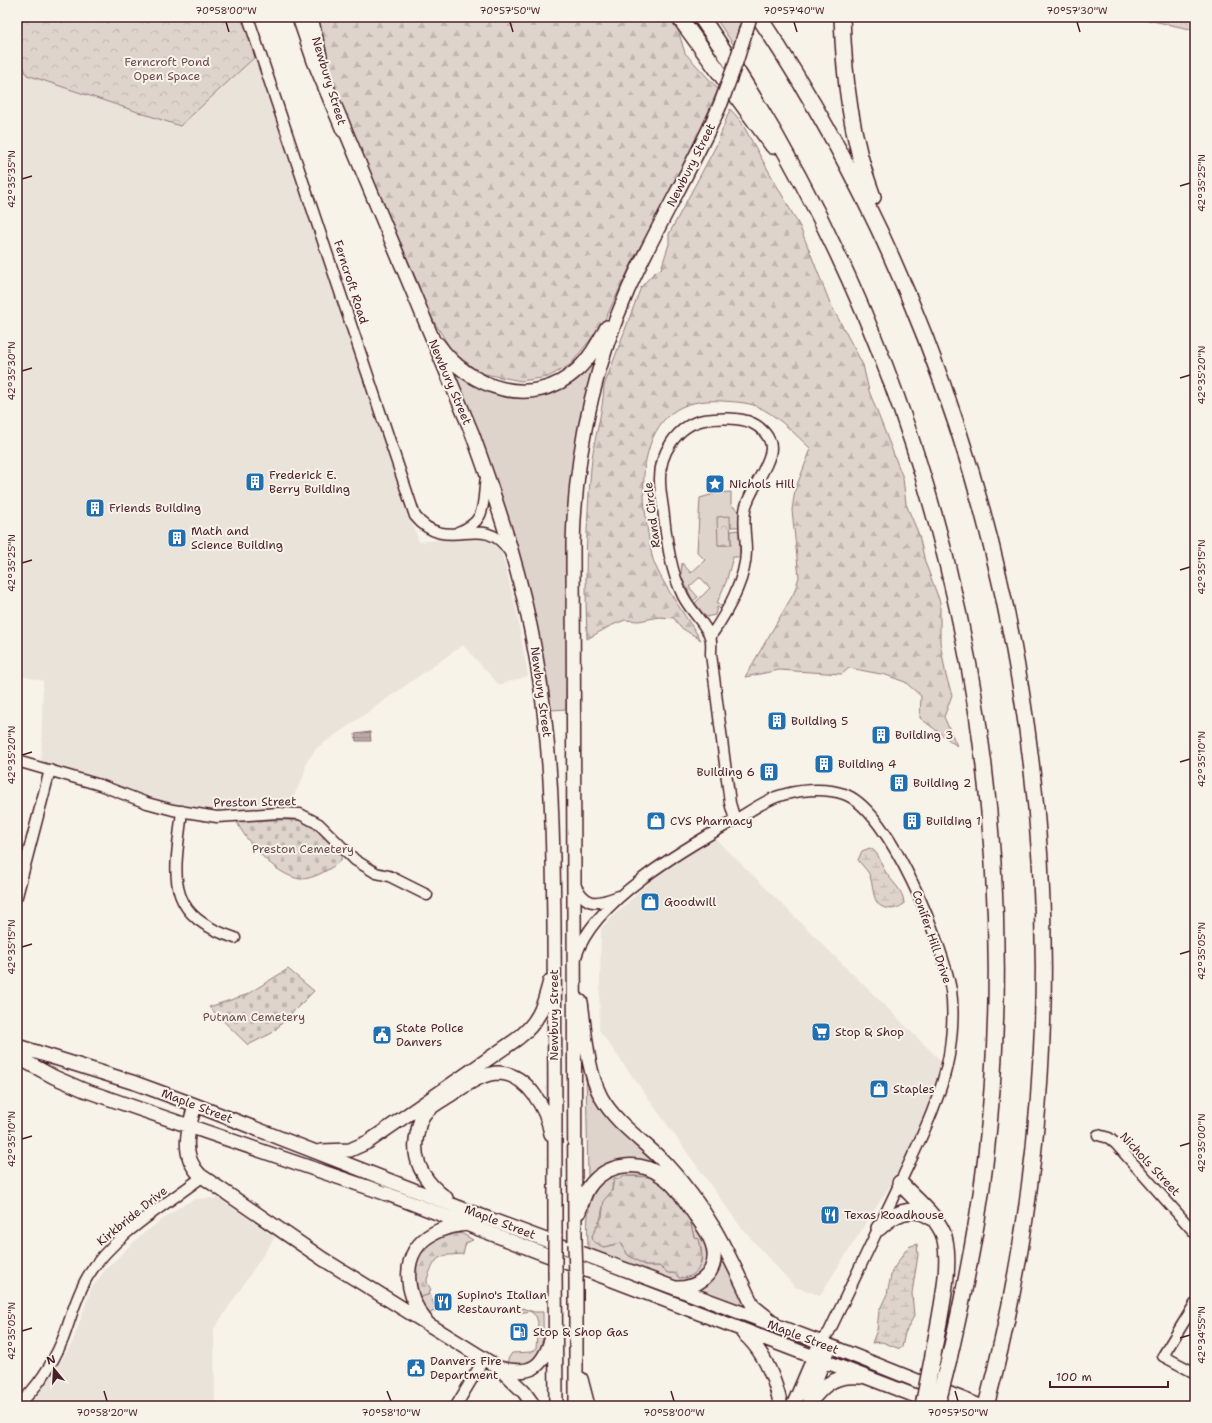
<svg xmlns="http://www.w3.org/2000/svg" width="1212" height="1423" viewBox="0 0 1212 1423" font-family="'Shantell Sans',sans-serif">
	<defs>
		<pattern id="forest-firs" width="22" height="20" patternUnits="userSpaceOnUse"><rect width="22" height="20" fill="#ded4cc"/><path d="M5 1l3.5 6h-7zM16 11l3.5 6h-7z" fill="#c0b6af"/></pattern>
		<pattern id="wetland-marsh" width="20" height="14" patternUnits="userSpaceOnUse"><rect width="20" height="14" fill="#ded4cc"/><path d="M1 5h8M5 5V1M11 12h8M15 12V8" fill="none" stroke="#c0b6af"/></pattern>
		<pattern id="cemetery-stones" width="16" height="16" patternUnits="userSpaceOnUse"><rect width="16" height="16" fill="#ded4cc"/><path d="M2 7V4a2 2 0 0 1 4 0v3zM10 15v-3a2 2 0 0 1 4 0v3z" fill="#c0b6af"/></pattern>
		<pattern id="park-crowns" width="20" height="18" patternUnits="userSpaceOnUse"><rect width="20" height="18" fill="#ded4cc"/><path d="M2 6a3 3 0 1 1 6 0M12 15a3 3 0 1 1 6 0" fill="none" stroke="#c0b6af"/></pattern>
		<pattern id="water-rules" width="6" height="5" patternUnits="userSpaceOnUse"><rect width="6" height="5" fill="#bcaaa7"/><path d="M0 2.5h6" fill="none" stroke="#9b8a88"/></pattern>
	</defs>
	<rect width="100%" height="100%" fill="#f7f3e8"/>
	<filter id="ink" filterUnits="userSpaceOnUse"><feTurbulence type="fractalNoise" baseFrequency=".025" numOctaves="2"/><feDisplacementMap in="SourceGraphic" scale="8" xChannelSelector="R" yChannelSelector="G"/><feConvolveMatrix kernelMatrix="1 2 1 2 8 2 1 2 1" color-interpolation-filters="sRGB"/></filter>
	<g filter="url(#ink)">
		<path fill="#eae3da" d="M 17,53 L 27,75 L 257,55 L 419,542 L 480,536 L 494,540 L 502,554 L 516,609 L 528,676 L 499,685 L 463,645 L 317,748 L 307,761 L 303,778 L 287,808 L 225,814 L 160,803 L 41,765 L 43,681 L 17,675 Z
			M 713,836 L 943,1063 L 909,1156 L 820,1295 L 795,1287 L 743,1230 L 599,1030 L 601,928 L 664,868 L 682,859 Z
			M 209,1198 L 220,1199 L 275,1237 L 214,1329 L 215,1406 L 21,1406 L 49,1378 L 62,1359 L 73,1341 L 91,1289 L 105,1270 L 140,1236 L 182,1205 L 196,1199 Z"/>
		<path fill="#ded4cc" stroke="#947a7c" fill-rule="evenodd" d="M 715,17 L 742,17 L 735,47 Z
			M 597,354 L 579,425 L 569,496 L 566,709 L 551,710 L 538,636 L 453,373 L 455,372 L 483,388 L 526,395 Z
			M 731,492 L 731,505 L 739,511 L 739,527 L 731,527 L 731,523 L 718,545 L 731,545 L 731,531 L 739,530 L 740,557 L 733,557 L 726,582 L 717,603 L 723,607 L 722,610 L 717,607 L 715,615 L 706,617 L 695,603 L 710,588 L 701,578 L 699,578 L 689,587 L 698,597 L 693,601 L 681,576 L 682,563 L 691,573 L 705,560 L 697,552 L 700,498 L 717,493 Z
			M 586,1071 L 589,1076 L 670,1175 L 653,1165 L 589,1177 L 588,1176 Z
			M 643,1171 L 665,1183 L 706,1240 L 710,1260 L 702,1275 L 682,1284 L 588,1251 C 588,1228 584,1205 599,1186 L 598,1184 L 613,1173 ZM 623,1176 L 638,1176 L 658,1180 L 684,1209 L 690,1220 L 694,1237 L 699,1239 C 704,1260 704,1265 686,1278 L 677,1275 L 674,1273 L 668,1273 L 659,1266 L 646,1266 L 628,1255 L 621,1243 L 603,1247 L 596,1226 C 603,1219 600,1213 604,1205 C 606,1198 614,1192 612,1184 Z
			M 721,1246 L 746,1306 L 696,1290 Z
			M 430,1294 L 436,1310 L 427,1315 L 419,1295 L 421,1297 Z
			M 513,1305 L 534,1312 L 543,1312 C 543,1331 547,1359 523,1364 C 517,1366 512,1363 508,1363 L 508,1359 L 512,1353 L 531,1352 L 536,1349 L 538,1322 L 536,1316 L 530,1311 L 519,1313 L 518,1307 L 513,1307 L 512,1313 L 511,1308 Z"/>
		<path fill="url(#forest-firs)" stroke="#947a7c" d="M 315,17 L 669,17 L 677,27 L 685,53 L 718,89 L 690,154 L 635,256 L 603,324 L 570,365 L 548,377 L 521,381 L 480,373 L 452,351 L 428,312 L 416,279 L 352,131 L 327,67 Z
			M 730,109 L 740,120 L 800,227 L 830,303 L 863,365 L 869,391 L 903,478 L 906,504 L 919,535 L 925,562 L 940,602 L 940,642 L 946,676 L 952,695 L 944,717 L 957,746 L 920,718 L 921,696 L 905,682 L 886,675 L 849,668 L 842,674 L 779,670 L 745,677 L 794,593 L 799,577 L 792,510 L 795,490 L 811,449 C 795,434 776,414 756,406 C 746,402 734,402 723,401 C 680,398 655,416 646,460 C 640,486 647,530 652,556 C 657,577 689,621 701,640 L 680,627 L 674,618 L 659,617 L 639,621 L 625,620 L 610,626 L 587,639 C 585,582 586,525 591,468 C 593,440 603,414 604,386 L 641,287 L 654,273 L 661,269 L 669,244 L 669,234 L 717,144 Z
			M 623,1176 L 650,1177 L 658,1180 L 688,1213 L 694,1237 L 699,1239 C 703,1256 704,1278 679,1278 L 674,1273 L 668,1273 L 659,1266 L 646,1266 L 628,1255 L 621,1243 L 603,1247 L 593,1241 L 592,1236 L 602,1217 L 604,1200 L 612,1191 L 614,1178 L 620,1179 Z
			M 456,1233 L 463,1234 L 473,1240 L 466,1243 L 463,1254 C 456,1255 445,1254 439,1258 C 434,1261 426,1278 427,1282 C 428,1284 430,1288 431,1290 L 429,1291 L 430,1294 L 421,1297 L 419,1295 L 415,1274 L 417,1273 C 416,1264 417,1254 426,1250 L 430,1242 L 443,1235 Z"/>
		<path fill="url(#wetland-marsh)" stroke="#947a7c" d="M 870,848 C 881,854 879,862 885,871 C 892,883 904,890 904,904 C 898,908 893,910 886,908 C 870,905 875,884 868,872 C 865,868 861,864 858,860 L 862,851 Z
			M 917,1244 L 918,1255 L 912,1293 L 914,1316 L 905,1333 L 902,1347 L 900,1349 L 882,1342 L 872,1343 L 877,1330 L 879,1311 L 887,1294 L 892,1271 L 908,1247 Z"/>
		<path fill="url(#cemetery-stones)" stroke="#947a7c" d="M 236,820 L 318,820 L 342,851 L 341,860 C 333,868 312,880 300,879 C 275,875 246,842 236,820 Z
			M 288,969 L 314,991 L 272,1033 L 248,1045 L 209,1007 L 246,995 Z"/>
		<path fill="url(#park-crowns)" stroke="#947a7c" d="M 17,17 L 241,17 L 257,55 L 180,126 L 27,75 L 17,53 Z
			M 1135,17 L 1195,17 L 1195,30 L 1143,19 Z
			M 730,516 L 731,545 L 718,545 L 717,517 Z"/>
		<path fill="url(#water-rules)" stroke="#8e7275" d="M 370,732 L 371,741 L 356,741 L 355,734 Z"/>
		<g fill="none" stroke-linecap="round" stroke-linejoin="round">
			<defs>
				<path id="minor" d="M 248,17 L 415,516 C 447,556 483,510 509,551
					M 458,532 C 488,521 482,504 486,477
					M 710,637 C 726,614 746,579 746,551 C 746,536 742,521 746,506 C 751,489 771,463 771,448 C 771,437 761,427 752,423 C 740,417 717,418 704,420 C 677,425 659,454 660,481 C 660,493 663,505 664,517 C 667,543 671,572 683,596 C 690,610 703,621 710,636 C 712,641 711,649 711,654 L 730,803 L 735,820
					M 17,761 L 100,785 L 147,803 L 173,810 L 217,817 L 278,813 L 300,814 L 319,824 L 355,860 L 376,873 L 389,876 L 427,895
					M 182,811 C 175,875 162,914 235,938
					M 574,883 C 586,907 595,905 619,896
					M 17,896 L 50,770
					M 576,957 C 592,901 687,847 735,820 C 749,812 761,803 776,797 C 796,790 823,787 844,794 C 890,810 943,945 951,990 C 954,1011 952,1035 949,1055 C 941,1100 918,1144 899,1185 C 876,1234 852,1283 829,1332 L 820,1342
					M 1098,1135 L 1109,1138 L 1116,1144 L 1195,1233
					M 1195,1304 L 1163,1356 L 1195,1373
					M 17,1406 C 37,1388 53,1363 63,1339 C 71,1318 76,1296 88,1276 C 113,1235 164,1206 202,1177
					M 456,1406 L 484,1359"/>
				<path id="major" d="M 311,17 L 320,56
					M 341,120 L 472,433 C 499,507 523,580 536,657 C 552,746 553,835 554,925 C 555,1029 555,1132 555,1236
					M 438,344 C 469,389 533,410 577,370 C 590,358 598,343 607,327
					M 581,1002 C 585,1030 587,1071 601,1097 C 616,1124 645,1142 666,1164 C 706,1207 725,1246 749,1298 L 753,1306 L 773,1322
					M 17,1046 L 135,1083 L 195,1105 L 468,1211 L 820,1342 L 980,1406
					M 17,1057 L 54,1077 L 84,1090 L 390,1195 L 934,1403
					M 195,1105 C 188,1130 180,1155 200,1175 L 323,1259 L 499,1368 L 524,1392 L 534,1406
					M 321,1151 L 350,1150 L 368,1142 L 517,1039 C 539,1022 543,1008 550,981
					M 446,1198 C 423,1181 410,1158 418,1130 C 419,1124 421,1118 425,1113 C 433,1104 445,1099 455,1092 C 468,1084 483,1073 499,1073 C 528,1074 547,1110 551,1134
					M 579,1212 C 582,1203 584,1194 589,1187 C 606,1163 639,1159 662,1176 C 676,1185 686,1202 695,1215 C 703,1226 713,1239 714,1253 C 716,1276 695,1289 675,1288
					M 575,1244 L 573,544 C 575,457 593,370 628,290 C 656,227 693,167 721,103
					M 555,1268 L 556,1406
					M 576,1275 L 576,1406
					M 426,1321 C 404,1294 399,1251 434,1233 C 444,1227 455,1226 466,1224
					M 743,1333 C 764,1351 775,1379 781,1406
					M 499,1368 C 531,1376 543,1368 552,1337
					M 581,1379 L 588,1406
					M 809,1397 L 826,1354
					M 793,1406 L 817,1350
					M 807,1406 C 823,1386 832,1375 860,1377"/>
				<path id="highway" d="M 300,17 L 315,61 L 344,130
					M 679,17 L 773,146
					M 701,17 C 932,350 1032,762 985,1164 C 977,1230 964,1294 949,1359
					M 759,17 C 1028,421 1112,938 986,1406
					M 842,17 C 844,79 851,139 873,197
					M 900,1183 C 914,1198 933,1213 942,1231 C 955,1258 938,1324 933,1355
					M 879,1228 C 893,1214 912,1204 931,1217"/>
			</defs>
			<use href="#minor" stroke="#4a1f2b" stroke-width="13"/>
			<use href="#major" stroke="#4a1f2b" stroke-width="16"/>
			<use href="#highway" stroke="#4a1f2b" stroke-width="18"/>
			<use href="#minor" stroke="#f7f3e8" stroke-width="10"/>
			<use href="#major" stroke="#f7f3e8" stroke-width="13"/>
			<use href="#highway" stroke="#f7f3e8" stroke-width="15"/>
			<defs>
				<path id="major-bridge" d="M 721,103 L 736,62 L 750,17
					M 575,1244 L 576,1275
					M 555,1268 L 555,1236"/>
				<path id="highway-bridge" d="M 923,1406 L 933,1355
					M 937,1406 L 949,1359"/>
			</defs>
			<use href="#major-bridge" stroke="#4a1f2b" stroke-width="16" stroke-linecap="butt"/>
			<use href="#highway-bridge" stroke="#4a1f2b" stroke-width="18" stroke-linecap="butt"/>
			<use href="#major-bridge" stroke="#f7f3e8" stroke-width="13"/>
			<use href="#highway-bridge" stroke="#f7f3e8" stroke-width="15"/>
		</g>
	</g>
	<path fill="none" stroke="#4a1f2b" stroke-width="1.5" d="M 226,22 L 229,32M 510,22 L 513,32M 794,22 L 797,32M 1077,22 L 1080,32M 22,179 L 32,176M 1180,186 L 1190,183M 22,371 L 32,368M 1180,378 L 1190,375M 22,563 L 32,560M 1180,570 L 1190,567M 22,755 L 32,752M 1180,762 L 1190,759M 22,947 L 32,944M 1180,954 L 1190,951M 22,1139 L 32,1136M 1180,1146 L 1190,1143M 22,1331 L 32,1328M 1180,1338 L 1190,1335M 104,1391 L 107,1401M 387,1391 L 391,1401M 671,1391 L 674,1401M 955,1391 L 958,1401"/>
	<defs>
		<symbol id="building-square" viewBox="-11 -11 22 22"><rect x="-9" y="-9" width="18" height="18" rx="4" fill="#1f6fb2" stroke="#f7f3e8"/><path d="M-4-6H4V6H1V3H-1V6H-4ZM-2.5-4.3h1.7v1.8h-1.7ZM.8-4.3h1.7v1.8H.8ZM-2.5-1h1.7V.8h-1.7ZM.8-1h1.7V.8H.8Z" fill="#fff"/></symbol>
		<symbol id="sight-square" viewBox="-11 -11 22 22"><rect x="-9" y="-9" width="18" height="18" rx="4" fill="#1f6fb2" stroke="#f7f3e8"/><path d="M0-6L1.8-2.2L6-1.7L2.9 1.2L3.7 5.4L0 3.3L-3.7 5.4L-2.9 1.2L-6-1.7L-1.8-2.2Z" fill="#fff"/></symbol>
		<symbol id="shop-square" viewBox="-11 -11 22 22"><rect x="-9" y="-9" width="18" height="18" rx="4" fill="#1f6fb2" stroke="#f7f3e8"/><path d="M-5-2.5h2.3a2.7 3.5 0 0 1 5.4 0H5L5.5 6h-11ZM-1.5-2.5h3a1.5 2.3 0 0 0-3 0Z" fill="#fff"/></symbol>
		<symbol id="supermarket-square" viewBox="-11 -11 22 22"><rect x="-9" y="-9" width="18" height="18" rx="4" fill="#1f6fb2" stroke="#f7f3e8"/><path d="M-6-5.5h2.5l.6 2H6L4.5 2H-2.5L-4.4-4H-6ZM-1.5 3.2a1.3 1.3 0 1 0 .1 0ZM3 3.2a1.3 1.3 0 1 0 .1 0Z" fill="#fff"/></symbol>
		<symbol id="civic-square" viewBox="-11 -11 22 22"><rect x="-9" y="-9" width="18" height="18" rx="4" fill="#1f6fb2" stroke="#f7f3e8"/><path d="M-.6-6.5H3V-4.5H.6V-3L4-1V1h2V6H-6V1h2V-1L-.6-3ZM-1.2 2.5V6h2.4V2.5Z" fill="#fff"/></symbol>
		<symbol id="restaurant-square" viewBox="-11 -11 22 22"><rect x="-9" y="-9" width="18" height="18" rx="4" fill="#1f6fb2" stroke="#f7f3e8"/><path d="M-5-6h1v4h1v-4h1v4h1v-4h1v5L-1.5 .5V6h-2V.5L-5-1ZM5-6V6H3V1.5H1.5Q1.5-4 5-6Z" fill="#fff"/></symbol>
		<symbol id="fuel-square" viewBox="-11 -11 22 22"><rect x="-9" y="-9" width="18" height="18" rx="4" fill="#1f6fb2" stroke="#f7f3e8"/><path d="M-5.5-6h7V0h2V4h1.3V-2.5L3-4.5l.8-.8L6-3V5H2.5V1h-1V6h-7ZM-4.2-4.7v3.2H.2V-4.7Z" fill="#fff"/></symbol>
	</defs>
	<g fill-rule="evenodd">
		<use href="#building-square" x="244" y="471" width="22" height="22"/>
		<use href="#sight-square" x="704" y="473" width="22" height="22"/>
		<use href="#building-square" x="84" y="497" width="22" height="22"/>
		<use href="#building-square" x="166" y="527" width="22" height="22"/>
		<use href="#building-square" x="766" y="710" width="22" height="22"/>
		<use href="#building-square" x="870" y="724" width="22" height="22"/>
		<use href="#building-square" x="813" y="753" width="22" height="22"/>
		<use href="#building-square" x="758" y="761" width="22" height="22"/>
		<use href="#building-square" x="888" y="772" width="22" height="22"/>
		<use href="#shop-square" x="645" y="810" width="22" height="22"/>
		<use href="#building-square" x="901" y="810" width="22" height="22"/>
		<use href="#shop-square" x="639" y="891" width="22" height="22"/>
		<use href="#supermarket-square" x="810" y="1021" width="22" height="22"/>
		<use href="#civic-square" x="371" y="1024" width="22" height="22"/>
		<use href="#shop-square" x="868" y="1078" width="22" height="22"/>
		<use href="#restaurant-square" x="819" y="1204" width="22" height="22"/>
		<use href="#restaurant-square" x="432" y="1291" width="22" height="22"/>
		<use href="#fuel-square" x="508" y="1321" width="22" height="22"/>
		<use href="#civic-square" x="405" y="1357" width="22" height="22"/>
	</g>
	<g text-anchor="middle" stroke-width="4" stroke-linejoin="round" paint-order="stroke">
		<g font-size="12" fill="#6f4c53" stroke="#f7f3e8">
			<text x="167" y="66">Ferncroft Pond<tspan x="167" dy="14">Open Space</tspan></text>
			<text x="303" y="853">Preston Cemetery</text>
			<text x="254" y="1021">Putnam Cemetery</text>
		</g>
		<g font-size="12" fill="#4a1f2b" stroke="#f7f3e8">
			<text transform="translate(329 81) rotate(73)" y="4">Newbury Street</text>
			<text transform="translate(691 165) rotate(-63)" y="4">Newbury Street</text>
			<text transform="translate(351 282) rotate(72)" y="4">Ferncroft Road</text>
			<text transform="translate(450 382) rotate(67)" y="4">Newbury Street</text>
			<text transform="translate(652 515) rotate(-97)" y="4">Rand Circle</text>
			<text transform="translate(541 692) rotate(82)" y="4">Newbury Street</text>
			<text transform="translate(255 802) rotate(-1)" y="4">Preston Street</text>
			<text transform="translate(932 937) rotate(71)" y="4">Conifer Hill Drive</text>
			<text transform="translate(554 1015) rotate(-90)" y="4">Newbury Street</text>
			<text transform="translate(197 1106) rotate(21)" y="4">Maple Street</text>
			<text transform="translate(1150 1164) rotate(47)" y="4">Nichols Street</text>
			<text transform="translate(132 1216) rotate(-39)" y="4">Kirkbride Drive</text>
			<text transform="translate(500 1222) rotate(21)" y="4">Maple Street</text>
			<text transform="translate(803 1337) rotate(21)" y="4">Maple Street</text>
		</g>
		<g font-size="12" fill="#4a1f2b" stroke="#f7f3e8" text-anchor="start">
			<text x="269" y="479">Frederick E.<tspan x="269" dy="14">Berry Building</tspan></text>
			<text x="729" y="488">Nichols Hill</text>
			<text x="109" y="512">Friends Building</text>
			<text x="191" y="535">Math and<tspan x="191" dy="14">Science Building</tspan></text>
			<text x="791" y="725">Building 5</text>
			<text x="895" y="739">Building 3</text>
			<text x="838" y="768">Building 4</text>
			<text x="755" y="776" text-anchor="end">Building 6</text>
			<text x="913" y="787">Building 2</text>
			<text x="670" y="825">CVS Pharmacy</text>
			<text x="926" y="825">Building 1</text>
			<text x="664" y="906">Goodwill</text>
			<text x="396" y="1032">State Police<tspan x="396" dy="14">Danvers</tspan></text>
			<text x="835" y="1036">Stop &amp; Shop</text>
			<text x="893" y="1093">Staples</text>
			<text x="844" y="1219">Texas Roadhouse</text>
			<text x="457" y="1299">Supino's Italian<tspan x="457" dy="14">Restaurant</tspan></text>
			<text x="533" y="1336">Stop &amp; Shop Gas</text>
			<text x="430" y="1365">Danvers Fire<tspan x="430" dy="14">Department</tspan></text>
		</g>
	</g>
	<rect width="1212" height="1423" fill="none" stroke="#f7f3e8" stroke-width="44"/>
	<g transform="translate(54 1369) rotate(342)" stroke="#f7f3e8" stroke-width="3" paint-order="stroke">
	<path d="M0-3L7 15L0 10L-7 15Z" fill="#4a1f2b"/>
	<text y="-6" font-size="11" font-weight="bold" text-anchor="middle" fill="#4a1f2b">N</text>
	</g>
	<path d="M1050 1381v6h118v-6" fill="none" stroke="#4a1f2b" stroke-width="2"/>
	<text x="1056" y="1381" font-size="12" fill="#4a1f2b" stroke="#f7f3e8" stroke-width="3" paint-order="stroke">100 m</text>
	<rect x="22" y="22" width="1168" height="1379" fill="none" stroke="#4a1f2b" stroke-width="1.5"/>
	<g font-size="10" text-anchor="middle" fill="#4a1f2b">
		<text x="226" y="14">70°58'00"W</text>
		<text x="510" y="14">70°57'50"W</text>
		<text x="794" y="14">70°57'40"W</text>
		<text x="1077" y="14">70°57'30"W</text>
		<text transform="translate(11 179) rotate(-90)" y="4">42°35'35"N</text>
		<text transform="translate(1201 183) rotate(-90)" y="4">42°35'25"N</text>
		<text transform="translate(11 371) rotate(-90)" y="4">42°35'30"N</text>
		<text transform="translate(1201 375) rotate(-90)" y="4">42°35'20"N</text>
		<text transform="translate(11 563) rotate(-90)" y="4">42°35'25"N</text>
		<text transform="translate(1201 567) rotate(-90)" y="4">42°35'15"N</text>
		<text transform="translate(11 755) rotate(-90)" y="4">42°35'20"N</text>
		<text transform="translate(1201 759) rotate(-90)" y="4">42°35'10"N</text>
		<text transform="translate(11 947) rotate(-90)" y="4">42°35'15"N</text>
		<text transform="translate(1201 951) rotate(-90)" y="4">42°35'05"N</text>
		<text transform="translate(11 1139) rotate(-90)" y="4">42°35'10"N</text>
		<text transform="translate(1201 1143) rotate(-90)" y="4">42°35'00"N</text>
		<text transform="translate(11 1331) rotate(-90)" y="4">42°35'05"N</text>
		<text transform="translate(1201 1335) rotate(-90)" y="4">42°34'55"N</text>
		<text x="107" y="1416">70°58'20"W</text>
		<text x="391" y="1416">70°58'10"W</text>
		<text x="674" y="1416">70°58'00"W</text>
		<text x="958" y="1416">70°57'50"W</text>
	</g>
</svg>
